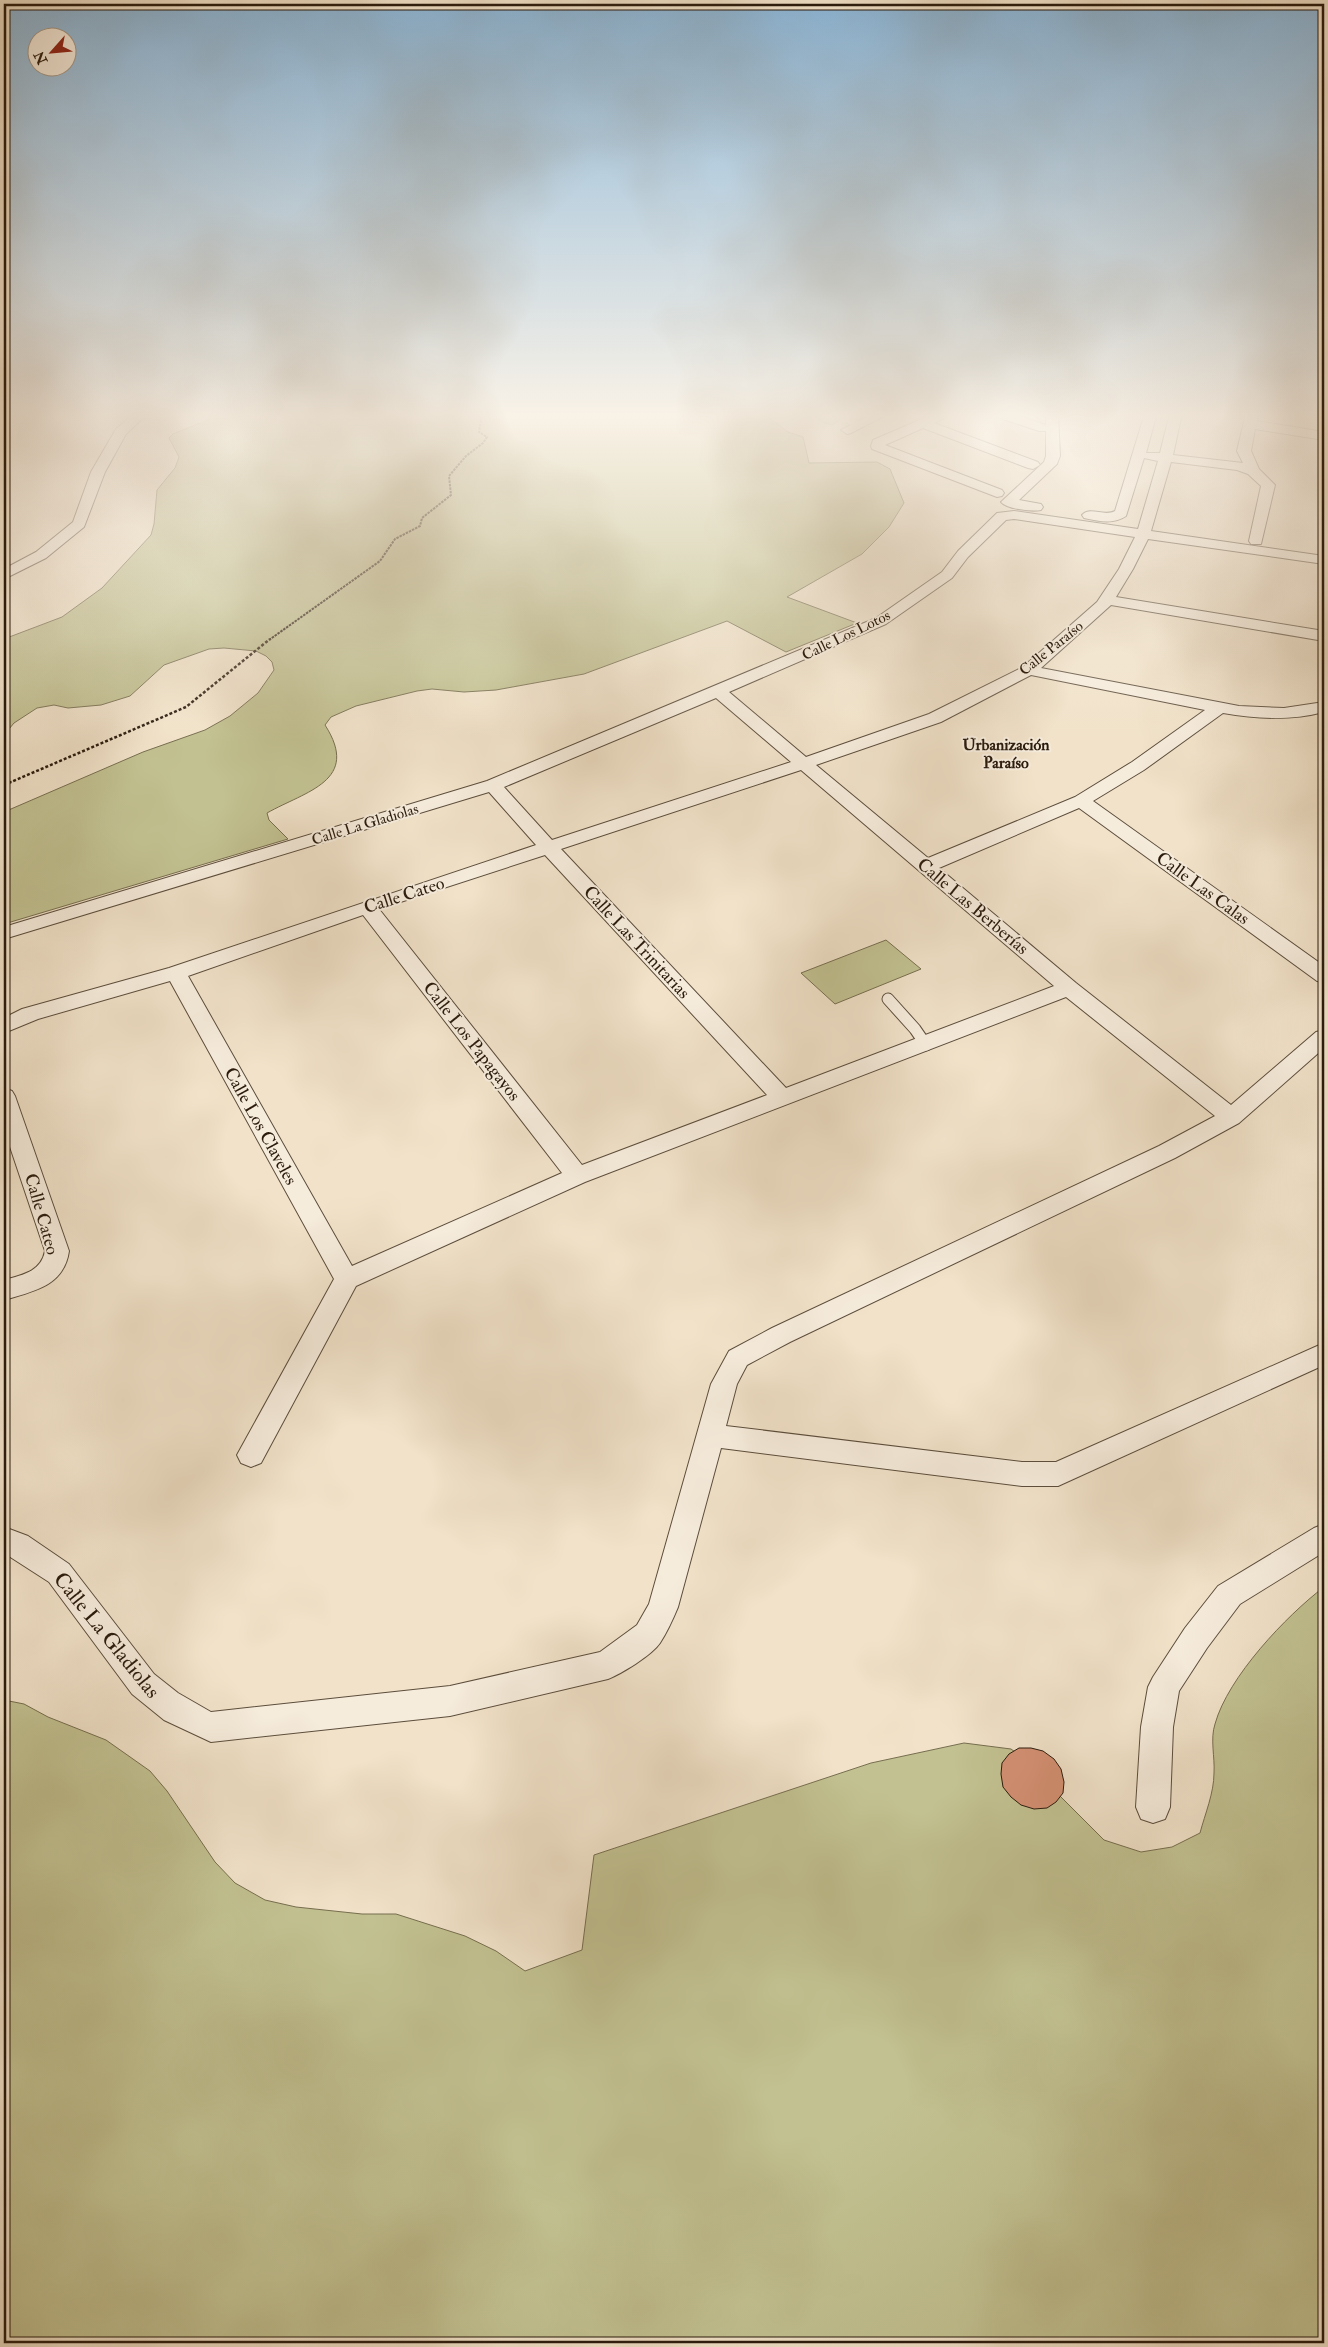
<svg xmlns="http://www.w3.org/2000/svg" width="1328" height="2347" viewBox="0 0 1328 2347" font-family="'IM FELL Double Pica',serif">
	<rect width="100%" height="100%" fill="#f1e2c9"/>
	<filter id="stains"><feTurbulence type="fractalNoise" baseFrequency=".004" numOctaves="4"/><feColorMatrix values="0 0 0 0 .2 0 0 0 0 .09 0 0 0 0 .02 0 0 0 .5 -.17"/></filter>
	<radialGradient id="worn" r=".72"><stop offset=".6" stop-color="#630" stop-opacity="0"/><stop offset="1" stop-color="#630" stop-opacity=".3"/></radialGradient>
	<path fill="#c2c191" stroke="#766e4f" d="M 248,413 L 763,413 L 788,432 L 803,437 L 809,463 L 877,462 L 890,469 L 904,503 L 889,527 L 862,554 L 787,597 L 857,623 L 786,652 L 727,621 L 584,674 L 496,690 L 464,692 L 432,689 L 417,691 L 356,706 L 331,717 L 325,725 C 361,781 306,791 267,813 L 269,820 L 288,839 L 4,924 L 4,812 L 143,752 L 205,730 L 230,716 L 258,693 L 274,670 L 272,662 L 266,656 L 256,651 L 224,648 L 209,649 L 164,665 L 130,696 L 101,705 L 68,708 L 54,705 L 37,708 L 14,723 L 4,735 L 4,639 L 62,617 L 102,588 L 151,535 L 154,524 L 157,490 L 175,468 L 179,457 L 169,438 L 173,434 L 210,419 L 233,418 Z
		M 810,413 L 837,413 L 840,417 L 839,421 L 832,425 L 822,422 Z
		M 886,940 L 921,969 L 835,1004 L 801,973 Z
		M 1324,1587 L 1324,2343 L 4,2343 L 4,1700 L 24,1704 L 48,1717 L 106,1740 L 150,1771 L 167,1791 L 215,1862 L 235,1883 L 265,1900 L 296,1907 L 362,1914 L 396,1914 L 465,1936 L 496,1951 L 525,1971 L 582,1950 L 594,1855 L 871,1763 L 964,1743 L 1011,1749 L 1036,1767 L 1055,1791 L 1104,1840 L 1141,1852 L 1172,1847 L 1200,1833 C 1205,1814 1214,1793 1214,1773 C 1215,1757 1210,1739 1215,1724 C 1228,1677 1286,1616 1324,1587 Z"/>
	<path fill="#d49073" stroke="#2a1b0d" d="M 1019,1748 L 1031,1748 L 1043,1751 L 1054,1759 L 1061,1769 L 1064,1782 L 1063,1793 L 1056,1802 L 1047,1808 L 1034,1809 L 1021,1805 L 1011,1797 L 1003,1787 L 1001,1774 L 1002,1763 L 1009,1754 Z"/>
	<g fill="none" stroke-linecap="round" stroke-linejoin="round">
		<defs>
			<path id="lane-far1" d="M 846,413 L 849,420 L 858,425"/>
			<path id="lane" d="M 888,999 L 915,1029 L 926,1045"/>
			<path id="street" d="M 135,413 L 148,413 L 126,434 L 105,472 L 84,527 L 46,558 L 4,579 L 4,569 L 36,552 L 73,522 L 91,472 L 116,429 Z
				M 874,413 L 890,413 L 851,433 L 847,434 L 841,430 Z
				M 936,413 L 953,413 L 934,423 L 1038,462 L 1040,465 L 1033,469 L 1028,468 L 923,428 L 885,445 L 1002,490 L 1004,493 L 1002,496 L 997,497 L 872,449 L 871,446 L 873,440 Z
				M 992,413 L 1011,413 L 1046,425 L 1046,413 L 1058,413 L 1060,456 L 1057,464 L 1019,500 L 1041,504 L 1043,507 L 1041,510 C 1032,512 1007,509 1001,502 L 1044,462 L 1046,456 L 1046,431 L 1039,431 L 994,416 Z
				M 1145,413 L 1157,413 L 1146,453 L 1160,453 L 1170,413 L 1182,413 L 1173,455 L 1243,463 L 1237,451 L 1246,413 L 1258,413 L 1257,421 L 1324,432 L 1324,440 L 1255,429 L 1251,451 L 1259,469 L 1275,485 L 1261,544 L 1251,544 L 1249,541 L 1261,486 L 1248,474 L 1237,470 L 1171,462 L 1151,531 L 1324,556 L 1324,564 L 1148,539 L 1133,569 L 1116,597 L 1324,631 L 1324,641 L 1111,605 L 1041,668 L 1239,706 L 1284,708 L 1324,702 L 1324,712 C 1290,721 1257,719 1223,713 L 1144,770 L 1093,801 L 1324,966 L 1324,982 L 1317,981 L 1079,808 L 939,868 L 1076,983 L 1231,1105 L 1316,1032 L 1324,1030 L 1324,1048 L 1239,1123 L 1175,1158 L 790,1342 L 747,1365 L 737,1384 L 726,1426 L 1022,1462 L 1056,1462 L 1324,1343 L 1324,1365 L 1058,1486 L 1022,1486 L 721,1448 L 678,1607 C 673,1619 667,1632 660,1643 C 652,1655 621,1674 608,1679 L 450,1716 L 211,1742 L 164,1720 L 132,1694 L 49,1582 L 4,1553 L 4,1527 L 28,1536 L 69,1564 L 154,1674 L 178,1693 L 211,1712 L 450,1686 L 600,1652 L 637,1625 L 649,1604 L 711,1384 L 729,1351 L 772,1328 L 1159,1146 L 1215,1116 L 1066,997 L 585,1182 L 356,1286 L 261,1463 L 251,1467 L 241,1463 L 237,1455 L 334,1279 L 170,981 L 38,1019 L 4,1033 L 4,1018 L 22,1009 L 169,968 L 536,845 L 489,792 L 4,939 L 4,927 L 487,781 L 876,618 L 942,572 L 958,551 L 997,513 L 1014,511 L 1138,529 L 1158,461 L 1144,458 L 1126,516 C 1113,525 1098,521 1084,518 L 1082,515 C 1090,506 1104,517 1115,511 ZM 1014,519 L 1135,537 L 1119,569 L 1097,602 L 1023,667 L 929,714 L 806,757 L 729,692 L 886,624 L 952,578 L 968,557 L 1006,520 ZM 1031,675 L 1205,710 L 1132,762 L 1075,797 L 928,858 L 816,765 L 941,722 ZM 716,698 L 791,762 L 552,840 L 504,787 ZM 801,770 L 1054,986 L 786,1088 L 561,849 ZM 545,855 L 767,1095 L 582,1165 L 379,909 ZM 363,915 L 562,1173 L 352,1266 L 188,976 Z
				M 4,1088 L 12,1091 L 15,1096 L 69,1251 C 64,1286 34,1291 4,1300 L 4,1280 C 22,1275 41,1272 45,1251 L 4,1129 Z
				M 1324,1524 L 1324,1552 L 1240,1604 L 1207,1648 L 1179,1691 L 1173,1727 L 1170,1807 L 1165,1819 L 1153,1823 L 1141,1819 L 1136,1807 L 1141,1727 L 1148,1687 L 1153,1677 L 1185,1628 L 1218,1586 L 1314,1528 Z"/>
		</defs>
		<use href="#lane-far1" stroke="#5c4d3c" stroke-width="8"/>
		<use href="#lane" stroke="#5c4d3c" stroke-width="13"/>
		<use href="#street" stroke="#5c4d3c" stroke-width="2"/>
		<path stroke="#2a1b0d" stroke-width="2" stroke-dasharray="2.5 1" stroke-linecap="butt" d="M 269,640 L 380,561 L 395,539 L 420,526 L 422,518 L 451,495 L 449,476 L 466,456 L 483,443 L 487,437 L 479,432 L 482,413"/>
		<path stroke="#2a1b0d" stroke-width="2.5" stroke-dasharray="3 2" stroke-linecap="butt" d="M 4,774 L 11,782
			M 4,785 L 186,707 L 270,639"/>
		<use href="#lane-far1" stroke="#f6ecdc" stroke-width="7"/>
		<use href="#lane" stroke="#f6ecdc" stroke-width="11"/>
		<use href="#street" fill="#f6ecdc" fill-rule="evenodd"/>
	</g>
	<linearGradient id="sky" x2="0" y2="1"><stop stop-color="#8bb6d8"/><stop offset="0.56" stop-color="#f9f2e7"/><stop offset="1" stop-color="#f9f2e7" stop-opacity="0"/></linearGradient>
	<rect width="1328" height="742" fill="url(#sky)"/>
	<g text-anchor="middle" stroke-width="4" stroke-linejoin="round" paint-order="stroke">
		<g font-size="15" fill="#2a1b0d" stroke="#f6ecdc">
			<text transform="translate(846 635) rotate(-26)" y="5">Calle Los Lotos</text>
			<text transform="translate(1051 648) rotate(-39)" y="5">Calle Paraíso</text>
			<text transform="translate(365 824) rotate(-17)" y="5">Calle La Gladiolas</text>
		</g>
		<g font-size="16" font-weight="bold" fill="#2a1b0d" stroke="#f6ecdc">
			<text x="1006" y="750">Urbanización<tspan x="1006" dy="18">Paraíso</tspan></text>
		</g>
		<g font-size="18" fill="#2a1b0d" stroke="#f6ecdc">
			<text transform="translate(1203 888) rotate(36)" y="6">Calle Las Calas</text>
			<text transform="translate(404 895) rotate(-18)" y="6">Calle Cateo</text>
			<text transform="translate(973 906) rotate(40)" y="6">Calle Las Berberías</text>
			<text transform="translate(637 942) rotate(47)" y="6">Calle Las Trinitarias</text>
			<text transform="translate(472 1041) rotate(52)" y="6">Calle Los Papagayos</text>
			<text transform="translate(261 1126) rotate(61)" y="6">Calle Los Claveles</text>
			<text transform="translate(42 1214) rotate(74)" y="6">Calle Cateo</text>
		</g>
		<g font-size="21" fill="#2a1b0d" stroke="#f6ecdc">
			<text transform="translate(107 1635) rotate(51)" y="7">Calle La Gladiolas</text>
		</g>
	</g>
	<rect width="1328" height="2347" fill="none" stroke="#f1e2c9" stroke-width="20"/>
	<rect x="5" y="5" width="1318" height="2337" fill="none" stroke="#2a1b0d" stroke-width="2.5"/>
	<rect x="10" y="10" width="1308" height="2327" fill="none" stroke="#2a1b0d"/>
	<g transform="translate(52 52) rotate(243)"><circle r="24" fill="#f6ecdc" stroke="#a49889"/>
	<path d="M0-4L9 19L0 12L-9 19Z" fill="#8f2418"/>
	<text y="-8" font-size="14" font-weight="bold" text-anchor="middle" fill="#2a1b0d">N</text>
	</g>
	<rect width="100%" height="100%" filter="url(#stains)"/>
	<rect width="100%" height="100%" fill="url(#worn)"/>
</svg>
